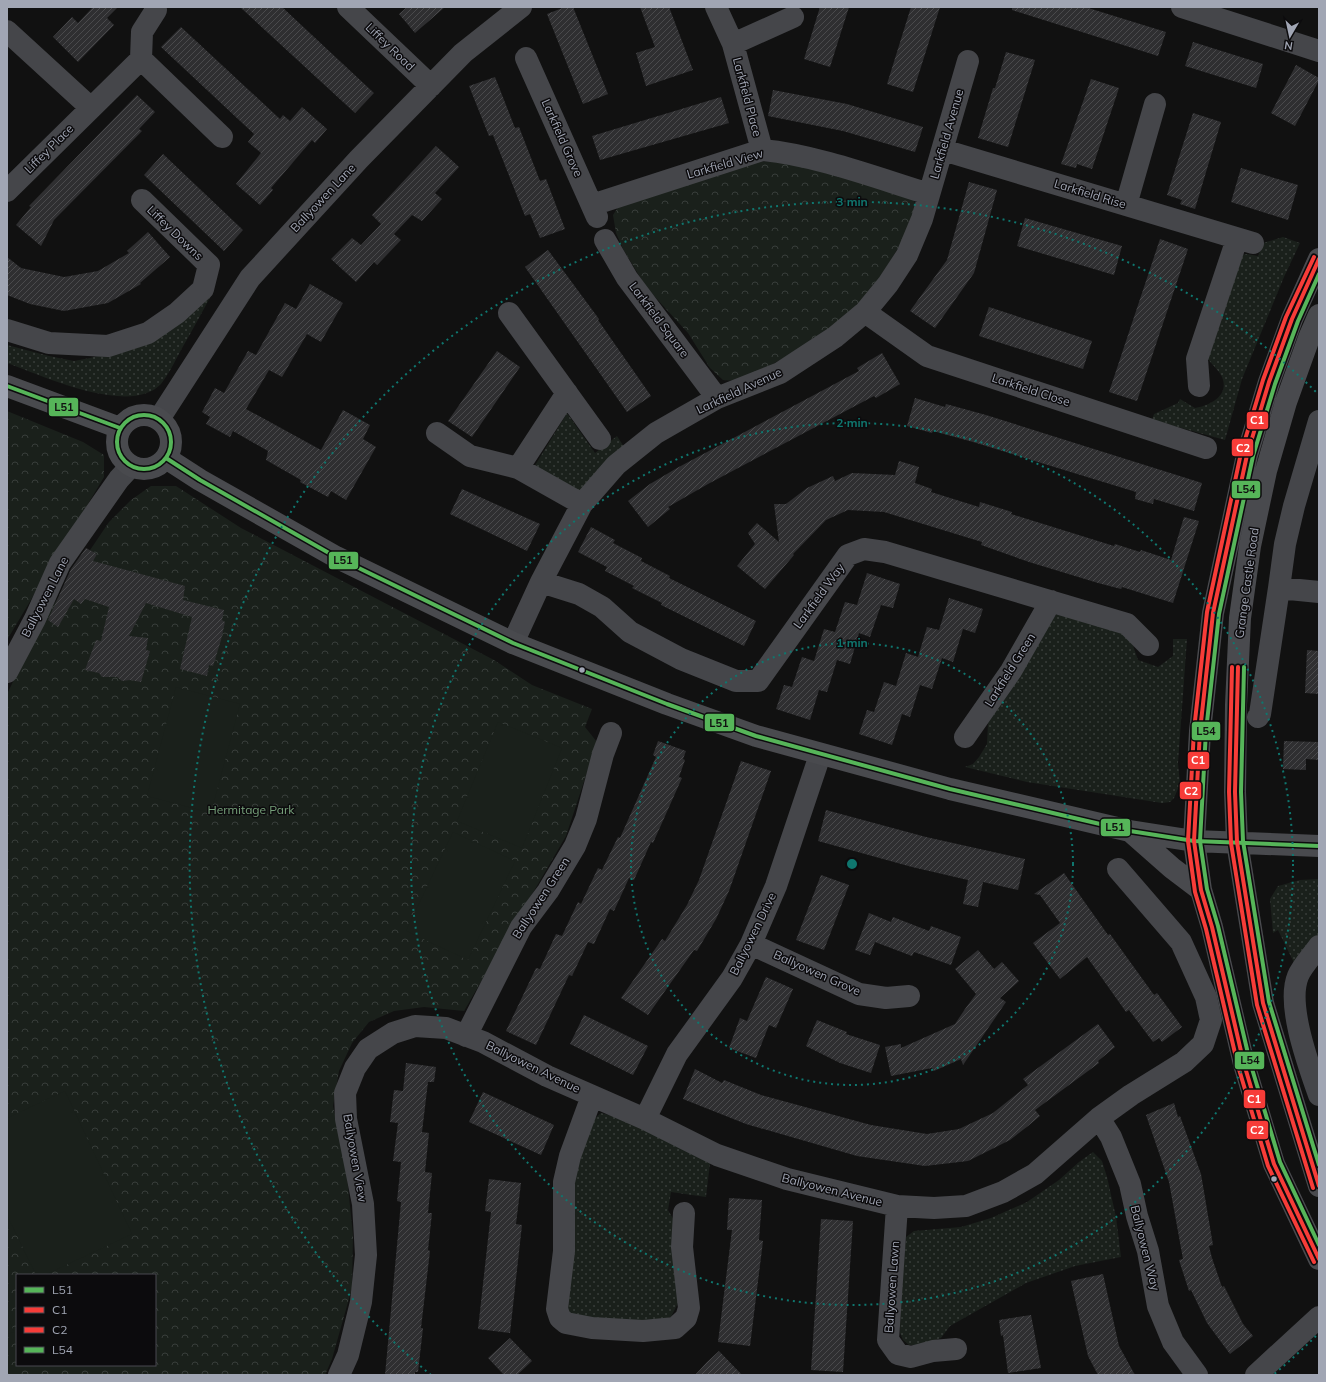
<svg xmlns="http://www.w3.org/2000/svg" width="1326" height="1382" viewBox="0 0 1326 1382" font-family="Mulish,sans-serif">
	<defs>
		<pattern id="grass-dots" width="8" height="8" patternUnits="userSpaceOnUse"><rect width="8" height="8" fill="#1a201b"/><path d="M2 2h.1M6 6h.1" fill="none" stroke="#383d3a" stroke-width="1.8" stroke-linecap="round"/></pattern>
		<pattern id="forest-crowns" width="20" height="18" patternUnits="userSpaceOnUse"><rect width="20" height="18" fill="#1a201b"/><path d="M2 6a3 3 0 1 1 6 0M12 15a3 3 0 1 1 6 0" fill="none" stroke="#383d3a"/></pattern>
		<pattern id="building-hatch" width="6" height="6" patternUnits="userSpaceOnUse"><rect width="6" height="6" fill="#2f2f31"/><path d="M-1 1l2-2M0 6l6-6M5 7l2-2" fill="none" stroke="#4a4a4c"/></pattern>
	</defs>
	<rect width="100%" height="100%" fill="#111"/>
	<path fill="url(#grass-dots)" d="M 1283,237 L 1300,243 L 1284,277 L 1242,379 L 1225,440 L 1152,420 L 1154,414 L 1178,403 L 1180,399 L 1195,408 C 1209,406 1230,396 1222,377 C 1219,370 1210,363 1206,356 L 1239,255 L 1247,254 L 1258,256 L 1263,243 Z
		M 212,294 C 202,312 192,331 181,350 C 175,361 169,374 161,384 C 130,417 41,375 7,363 L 7,345 L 49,356 L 74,361 L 90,358 L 139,344 Z
		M 567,413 L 595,453 L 617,436 L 626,450 L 578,493 L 534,467 Z
		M 1057,614 L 1116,628 L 1131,640 L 1138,660 L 1158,667 L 1173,656 L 1173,639 L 1187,639 L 1178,763 L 1180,784 L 1174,798 L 1170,802 L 1162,803 L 1027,782 L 965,767 L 973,764 L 979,757 L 987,744 L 988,723 L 1048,623 Z
		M 1319,879 L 1319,934 L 1298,971 L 1278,930 L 1273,933 L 1270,899 L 1278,886 L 1300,880 Z
		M 601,1113 L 622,1118 L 710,1163 L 706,1197 L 671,1192 L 668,1210 L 675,1222 L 679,1301 L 671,1317 L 650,1322 L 594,1319 L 572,1315 L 565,1310 L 573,1250 L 575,1176 L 587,1125 Z
		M 1093,1152 L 1102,1161 L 1107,1177 L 1116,1217 L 1121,1257 L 1075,1266 L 1026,1283 L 950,1326 L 941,1338 L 919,1346 L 909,1345 L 903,1340 L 900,1333 L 901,1292 L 906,1237 L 914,1231 L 961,1227 L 991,1218 L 1027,1202 L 1059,1180 L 1079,1162 Z"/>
	<path fill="url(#forest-crowns)" fill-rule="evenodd" d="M 759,161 L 792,163 L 912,196 L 916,206 L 906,235 L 870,294 L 830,331 L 752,376 L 735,381 L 723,380 L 710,368 L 688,333 L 646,287 L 623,249 L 616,233 L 613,215 L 620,204 Z
		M 7,411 L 83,442 L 104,455 L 104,477 L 7,640 Z
		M 151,486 L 176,486 L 241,528 L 494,660 L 532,685 L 592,709 L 585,727 L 597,742 L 566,836 L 464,1011 L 424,1007 L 394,1011 L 369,1022 L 352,1043 L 339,1071 L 333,1106 L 345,1158 L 353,1235 L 352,1288 L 332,1359 L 325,1375 L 7,1375 L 7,694 L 45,617 L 109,522 L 131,500 ZM 17,1275 L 155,1275 L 155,1365 L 17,1365 Z"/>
	<path fill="#1a201b" d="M 176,687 L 240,704 L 211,813 L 147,796 Z
		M 498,722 L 562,748 L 522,848 L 457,821 Z
		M 453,832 L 515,861 L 468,960 L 406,931 Z
		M 65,1091 L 132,1234 L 45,1275 L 36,1275 L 7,1215 L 7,1118 Z
		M 7,1313 L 14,1332 L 7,1334 Z"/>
	<path fill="url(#building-hatch)" d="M 93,7 L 118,7 L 107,18 L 114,25 L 78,62 L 53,37 L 72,17 L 78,23 Z
		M 240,7 L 282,7 L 374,93 L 355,113 Z
		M 407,7 L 445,7 L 415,33 L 399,14 Z
		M 565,7 L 573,7 L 608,94 L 583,104 L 547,14 Z
		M 640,7 L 669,7 L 693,70 L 646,86 L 636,53 L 655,47 Z
		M 820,7 L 849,7 L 830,67 L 804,59 Z
		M 911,7 L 940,7 L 913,92 L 887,84 Z
		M 1012,7 L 1085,7 L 1166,32 L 1158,56 L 1012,10 Z
		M 181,27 L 280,119 L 283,115 L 290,121 L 302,107 L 327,129 L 315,143 L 312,140 L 271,188 L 273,190 L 260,205 L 236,184 L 261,153 L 248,142 L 254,134 L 161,47 Z
		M 1193,42 L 1263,64 L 1256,88 L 1185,66 Z
		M 1006,52 L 1035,60 L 1008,147 L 978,138 L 993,88 L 995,88 Z
		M 1296,65 L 1319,78 L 1319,80 L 1295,126 L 1271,113 Z
		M 495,77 L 515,128 L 519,127 L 540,181 L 546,179 L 565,229 L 540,238 L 530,214 L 525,216 L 493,135 L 489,136 L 469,86 Z
		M 1091,79 L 1119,88 L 1092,169 L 1077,164 L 1076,168 L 1061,164 Z
		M 773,90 L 847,104 L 923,127 L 915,152 L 843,131 L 768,116 Z
		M 137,95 L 155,112 L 139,129 L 142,131 L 54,220 L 41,246 L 16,225 L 31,207 L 29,206 Z
		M 721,97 L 729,123 L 600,160 L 592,136 Z
		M 1193,113 L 1221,122 L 1195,209 L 1180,204 L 1182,200 L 1167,195 Z
		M 436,146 L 459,167 L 435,193 L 442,199 L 422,221 L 412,215 L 394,234 L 401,240 L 377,265 L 374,262 L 356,282 L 331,259 L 352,238 L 361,245 L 381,224 L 372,215 Z
		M 163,154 L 243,230 L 224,251 L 144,175 Z
		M 1241,168 L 1298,185 L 1288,220 L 1231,202 Z
		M 969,182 L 997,190 L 974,273 L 935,328 L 910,311 L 947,260 Z
		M 1025,218 L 1122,246 L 1114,275 L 1017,246 Z
		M 148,232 L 170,257 L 140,283 L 141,284 L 108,303 L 64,311 L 30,304 L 7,295 L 7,257 L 21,268 L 64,277 L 98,271 L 129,253 L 127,251 Z
		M 1160,239 L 1188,249 L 1137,401 L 1109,392 Z
		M 548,250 L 599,319 L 598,320 L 651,396 L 627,412 L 525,267 Z
		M 310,284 L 343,303 L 321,342 L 307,334 L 282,377 L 269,370 L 246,409 L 321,450 L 343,410 L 370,425 L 363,439 L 376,447 L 346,500 L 331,491 L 328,497 L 300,482 L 301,480 L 266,460 L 268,451 L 233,431 L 230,437 L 206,424 L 210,417 L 202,412 L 215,388 L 224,393 L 248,351 L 256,355 L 285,303 L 296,309 Z
		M 989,307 L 1092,341 L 1083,369 L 979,336 Z
		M 497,351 L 520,367 L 472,437 L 448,421 Z
		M 882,353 L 900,384 L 876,398 L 874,396 L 708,484 L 668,507 L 670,509 L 648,527 L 628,501 L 650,484 L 677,468 L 859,371 L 857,368 Z
		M 915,398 L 945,407 L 946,404 L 986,415 L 1202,483 L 1194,511 L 1154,499 L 1153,504 L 1135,499 L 1136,492 L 973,442 L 933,431 L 932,433 L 907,426 Z
		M 899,461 L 919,467 L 915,483 L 932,489 L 931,492 L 979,507 L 980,502 L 1012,512 L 1011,514 L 1114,546 L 1115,544 L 1140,552 L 1141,550 L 1171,560 L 1184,517 L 1199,521 L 1173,603 L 1122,587 L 1121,589 L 1098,583 L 1029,562 L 981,545 L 982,542 L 884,512 L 848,510 L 826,520 L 793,554 L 794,555 L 765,589 L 737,566 L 755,544 L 748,533 L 757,523 L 779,542 L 774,504 L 786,504 L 807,488 L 833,476 L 835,481 L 852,473 L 895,475 Z
		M 462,489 L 540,524 L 527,551 L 450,514 Z
		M 591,527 L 615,540 L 613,543 L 642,558 L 641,561 L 670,576 L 669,578 L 756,621 L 744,646 L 661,605 L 662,603 L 632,588 L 634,586 L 605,571 L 607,567 L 578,552 Z
		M 86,548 L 97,554 L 93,561 L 185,586 L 183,600 L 224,610 L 222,620 L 225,622 L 221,640 L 213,666 L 209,665 L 207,676 L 180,669 L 192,617 L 146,603 L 129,636 L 148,638 L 146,650 L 150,651 L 141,682 L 130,680 L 122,681 L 117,677 L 102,677 L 99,673 L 85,670 L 96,640 L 101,641 L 109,607 L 85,599 L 81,604 L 74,599 L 58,627 L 48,620 L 71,569 Z
		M 867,573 L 900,584 L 893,608 L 881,605 L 870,637 L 859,633 L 850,664 L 837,660 L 827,692 L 819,690 L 810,720 L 776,709 L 784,685 L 792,687 L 802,657 L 814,661 L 824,629 L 835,632 L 845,602 L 857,605 Z
		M 949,598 L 983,609 L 975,633 L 963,629 L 953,662 L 942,658 L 932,689 L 920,685 L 910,717 L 902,714 L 892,745 L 859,734 L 867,710 L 874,712 L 884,682 L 896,686 L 906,653 L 918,657 L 927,627 L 939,630 Z
		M 1307,650 L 1319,651 L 1319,694 L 1305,693 Z
		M 658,741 L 686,751 L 683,759 L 685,760 L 679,777 L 682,778 L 653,843 L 651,842 L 634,880 L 629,878 L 614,911 L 610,909 L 594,944 L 588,942 L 572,976 L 569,975 L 536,1045 L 506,1031 L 536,968 L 540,969 L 556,934 L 562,936 L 578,902 L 581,904 L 598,868 L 602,870 L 618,837 L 620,838 L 656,757 L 653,755 Z
		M 1284,741 L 1319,742 L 1319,760 L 1306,759 L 1306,770 L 1283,769 Z
		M 741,761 L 771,771 L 729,891 L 716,919 L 697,951 L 694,950 L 648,1015 L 621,998 L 662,939 L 665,941 L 687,905 L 699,880 Z
		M 826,810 L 926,837 L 1025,859 L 1018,890 L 983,882 L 978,907 L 963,904 L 968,880 L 912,867 L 818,841 Z
		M 1064,873 L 1108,935 L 1110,934 L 1154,995 L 1157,993 L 1182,1027 L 1162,1042 L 1159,1038 L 1153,1042 L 1129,1010 L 1126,1012 L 1087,957 L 1060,979 L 1033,943 L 1060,923 L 1040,895 L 1034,894 Z
		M 821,875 L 849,885 L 824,950 L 796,940 Z
		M 869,913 L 891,922 L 893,917 L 929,931 L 931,926 L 961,937 L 951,965 L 914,952 L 912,956 L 875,942 L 870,955 L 855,950 Z
		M 978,950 L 994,969 L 1002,962 L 1019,981 L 1000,998 L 1006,1002 L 963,1065 L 961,1059 L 934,1071 L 932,1068 L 891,1076 L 885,1047 L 901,1044 L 901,1048 L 955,1024 L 965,1009 L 976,994 L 955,969 Z
		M 766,977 L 793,989 L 776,1028 L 769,1025 L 756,1058 L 729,1048 L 740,1018 L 747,1021 Z
		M 584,1015 L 648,1046 L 633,1075 L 570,1044 Z
		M 817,1020 L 847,1032 L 846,1034 L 880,1045 L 871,1073 L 840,1063 L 806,1046 Z
		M 1098,1024 L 1115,1047 L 1098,1061 L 1099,1063 L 1035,1110 L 1040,1116 L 1028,1126 L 1010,1140 L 968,1161 L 925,1166 L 857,1156 L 746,1124 L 683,1099 L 695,1069 L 722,1083 L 724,1080 L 761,1095 L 871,1125 L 927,1134 L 959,1129 L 993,1113 L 1028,1085 L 1023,1079 Z
		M 406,1063 L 436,1067 L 434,1082 L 428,1082 L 422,1132 L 429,1133 L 425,1172 L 432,1173 L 428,1213 L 432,1213 L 428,1250 L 430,1251 L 421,1328 L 423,1328 L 418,1372 L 415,1372 L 415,1375 L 385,1375 L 401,1202 L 397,1201 L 401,1162 L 393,1161 L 398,1123 L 390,1122 L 394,1090 L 403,1091 Z
		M 483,1092 L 554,1125 L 541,1155 L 469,1122 Z
		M 1174,1103 L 1178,1117 L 1180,1116 L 1201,1174 L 1213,1245 L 1209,1246 L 1212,1258 L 1222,1287 L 1224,1286 L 1243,1324 L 1253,1336 L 1230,1354 L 1207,1323 L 1191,1290 L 1189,1291 L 1179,1260 L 1183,1259 L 1169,1182 L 1146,1115 Z
		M 489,1179 L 521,1183 L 516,1224 L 522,1225 L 510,1333 L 478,1329 L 491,1212 L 485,1211 Z
		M 729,1198 L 762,1200 L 759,1240 L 763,1241 L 750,1346 L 718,1342 L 732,1230 L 727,1230 Z
		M 821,1219 L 853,1221 L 843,1372 L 811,1370 Z
		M 1103,1274 L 1119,1346 L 1135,1375 L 1098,1375 L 1088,1356 L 1071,1281 Z
		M 1031,1315 L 1041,1368 L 1008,1373 L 1003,1335 L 1001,1336 L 999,1320 Z
		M 510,1338 L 532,1361 L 517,1375 L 504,1375 L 488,1358 Z
		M 719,1351 L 742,1375 L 695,1375 L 707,1362 Z"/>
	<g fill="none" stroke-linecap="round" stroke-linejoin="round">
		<path stroke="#45464a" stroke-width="22" d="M 348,7 L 431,86
			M 716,7 L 733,44 L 762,150
			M 1182,7 L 1319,51
			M 7,31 L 91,108
			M 733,44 L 793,17
			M 526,58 L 597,217
			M 141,59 L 222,137
			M 943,150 L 1253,243
			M 7,191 L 141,59 L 142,32 L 156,10
			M 592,205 L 762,150 C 816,155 877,178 929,194
			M 1126,205 L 1155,104
			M 605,240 L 627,278 L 717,398
			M 865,312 L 927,356 L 1206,448
			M 509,313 L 600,439
			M 7,330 L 49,343 L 108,346 L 148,333 L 177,313 L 203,289 L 209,265 L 142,200
			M 1199,386 L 1197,359 L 1237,239
			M 159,419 L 250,278 L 359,159 L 463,53 L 521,7
			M 437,433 L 470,456 L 518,468 L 582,504
			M 518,468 L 567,393
			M 541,582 L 579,594 L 602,607 L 630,632 L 681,659 L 736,681 L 758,681 L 848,555 L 864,549 L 885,552 L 1127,624 L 1148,645
			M 1279,588 L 1285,544 L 1294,506 L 1319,421
			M 513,643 L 541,582 L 582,504 L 616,465 L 656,433 L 717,398 L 780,373 L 835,337 L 865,312 L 888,284 L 907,255 L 922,219 L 968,61
			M 7,672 L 35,619 L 60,563 L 119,479 L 131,466
			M 1258,717 L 1260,714 L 1279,588 L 1319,592
			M 965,737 L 1011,671 L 1051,601
			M 751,944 L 859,994 L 886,998 L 909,996
			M 1319,946 C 1312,956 1302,966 1298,976 C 1286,1005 1309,1066 1319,1095
			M 466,1036 L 521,927 L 548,891 L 575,846 L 586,819 L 603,754 L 611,733
			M 592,1096 L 570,1156 L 564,1182 L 564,1251 L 557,1309 L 560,1318 L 566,1323 L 592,1328 L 643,1331 L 675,1328 L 686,1318 L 689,1308 L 682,1247 L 684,1213
			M 1099,1118 L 1111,1137 L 1130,1184 L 1137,1216 L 1148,1251 L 1158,1306 L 1173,1342 L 1197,1375
			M 645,1119 L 677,1054 L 732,978 L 751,944 L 776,886 L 820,755
			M 897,1206 L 888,1340 L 898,1354 L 911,1357 L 933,1351 L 956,1349
			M 339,1375 L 348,1355 L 361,1302 L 366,1255 L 363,1204 L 346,1119 L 345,1093 L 355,1068 L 368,1049 L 393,1033 L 415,1026 L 446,1028 L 483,1042 L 547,1076 L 645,1119 L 717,1155 L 787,1179 L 897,1206 L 934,1208 L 966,1206 L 1003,1192 L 1035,1174 L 1099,1118 L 1131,1095 L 1184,1062 L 1203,1044 L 1211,1020 L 1206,997 L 1181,942 L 1118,869
			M 1256,1375 L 1319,1317"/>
		<path stroke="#494a4e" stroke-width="22" d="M 1319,259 L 1292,319 L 1269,382 L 1247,455 L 1213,613 L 1200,731 L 1194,841 L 1201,890 L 1212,927 L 1244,1064 L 1274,1164 L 1319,1259
			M 1319,315 L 1309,338 L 1286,402 L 1266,471 L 1250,546 L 1240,618 L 1236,705 L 1235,792 L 1237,842 L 1263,1003 L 1319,1186
			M 7,386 L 120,428
			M117 442a27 27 0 1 1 54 0a27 27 0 1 1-54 0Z
			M 166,458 L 200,480 L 336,557 L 513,643 L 667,704 L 756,736 L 950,789 L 1130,831 L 1194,841 L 1319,846
			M 1130,831 L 1172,868 L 1201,890"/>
		<defs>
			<path id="bus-1" d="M 7,386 L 120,428
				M117 442a27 27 0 1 1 54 0a27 27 0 1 1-54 0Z
				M 166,458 L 200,480 L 336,557 L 513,643 L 667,704 L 756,736 L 950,789 L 1130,831 L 1194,841 L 1319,846"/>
			<path id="bus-2" d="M 1319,259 L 1292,319 L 1269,382 L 1247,455 L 1213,613 L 1200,731 L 1194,841 L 1201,890 L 1212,927 L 1244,1064 L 1274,1164 L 1319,1259
				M 1238,667 L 1235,792 L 1237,842 L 1263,1003 L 1319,1186"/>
			<path id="bus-3" d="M 1314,257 L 1286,317 L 1263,380 L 1241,453 L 1207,612 L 1194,730 L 1188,841 L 1195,892 L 1206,929 L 1238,1066 L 1268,1166 L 1314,1262
				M 1232,667 L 1229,792 L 1231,843 L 1257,1005 L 1313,1188"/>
			<path id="bus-4" d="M 1319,274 L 1298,321 L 1275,384 L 1253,456 L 1219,614 L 1206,731 L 1200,841 L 1207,889 L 1218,926 L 1250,1062 L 1280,1162 L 1319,1245
				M 1244,667 L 1241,792 L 1243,841 L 1269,1002 L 1319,1165"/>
		</defs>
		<use href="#bus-1" stroke="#0c0b0d" stroke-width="7"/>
		<use href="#bus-2" stroke="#0c0b0d" stroke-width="7"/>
		<use href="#bus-3" stroke="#0c0b0d" stroke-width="7"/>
		<use href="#bus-4" stroke="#0c0b0d" stroke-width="7"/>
		<use href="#bus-1" stroke="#56b559" stroke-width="4"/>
		<use href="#bus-2" stroke="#f73c38" stroke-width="4"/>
		<use href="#bus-3" stroke="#f73c38" stroke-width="4"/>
		<use href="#bus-4" stroke="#56b559" stroke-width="4"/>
	</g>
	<g fill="none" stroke="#0f766e" stroke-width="2" stroke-dasharray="2 4">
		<circle cx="852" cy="864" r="221"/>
		<circle cx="852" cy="864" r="441"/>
		<path d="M1316 1336A662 662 0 0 1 1273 1375M431 1375A662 662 0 1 1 1316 392"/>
	</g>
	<g fill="#a1a6b4" stroke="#0c0b0d" stroke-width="1.5">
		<circle cx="582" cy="670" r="3.5"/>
		<circle cx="1274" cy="1179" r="3.5"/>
	</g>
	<g text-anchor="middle" stroke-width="3" stroke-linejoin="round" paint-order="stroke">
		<g font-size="12" fill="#a1a6b4" stroke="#0c0b0d">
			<text transform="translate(390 47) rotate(44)" y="4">Liffey Road</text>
			<text transform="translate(747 97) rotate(75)" y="4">Larkfield Place</text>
			<text transform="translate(947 134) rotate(-74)" y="4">Larkfield Avenue</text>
			<text transform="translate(562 138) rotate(66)" y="4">Larkfield Grove</text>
			<text transform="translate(49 149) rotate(-45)" y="4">Liffey Place</text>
			<text transform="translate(725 164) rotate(-16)" y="4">Larkfield View</text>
			<text transform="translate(1090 194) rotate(17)" y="4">Larkfield Rise</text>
			<text transform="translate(323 198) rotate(-47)" y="4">Ballyowen Lane</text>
			<text transform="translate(175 233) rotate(44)" y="4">Liffey Downs</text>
			<text transform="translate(659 320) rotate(53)" y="4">Larkfield Square</text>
			<text transform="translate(1031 390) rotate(18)" y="4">Larkfield Close</text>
			<text transform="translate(739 391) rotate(-25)" y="4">Larkfield Avenue</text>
			<text transform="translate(1247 583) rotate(-82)" y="4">Grange Castle Road</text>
			<text transform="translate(819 596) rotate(-54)" y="4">Larkfield Way</text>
			<text transform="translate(45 597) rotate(-63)" y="4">Ballyowen Lane</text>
			<text transform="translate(1010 670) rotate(-58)" y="4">Larkfield Green</text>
			<text transform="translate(541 898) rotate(-57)" y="4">Ballyowen Green</text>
			<text transform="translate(753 934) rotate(-64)" y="4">Ballyowen Drive</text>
			<text transform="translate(817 973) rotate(24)" y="4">Ballyowen Grove</text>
			<text transform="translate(533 1067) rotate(26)" y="4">Ballyowen Avenue</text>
			<text transform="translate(355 1158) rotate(80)" y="4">Ballyowen View</text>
			<text transform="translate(832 1190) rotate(14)" y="4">Ballyowen Avenue</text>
			<text transform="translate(1145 1248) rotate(76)" y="4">Ballyowen Way</text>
			<text transform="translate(892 1287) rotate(-86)" y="4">Ballyowen Lawn</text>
		</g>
		<g font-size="12" fill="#76a07a" stroke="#0c0b0d">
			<text x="251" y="814">Hermitage Park</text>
		</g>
	</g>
	<circle cx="852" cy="864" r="6" fill="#0f766e" stroke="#0c0b0d" stroke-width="2"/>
	<g font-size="12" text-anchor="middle" font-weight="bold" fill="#0f766e" stroke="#0c0b0d" stroke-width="3" stroke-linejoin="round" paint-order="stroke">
		<text x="852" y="206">3 min</text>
		<text x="852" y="427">2 min</text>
		<text x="852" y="647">1 min</text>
	</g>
	<g stroke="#0c0b0d" stroke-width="1.5">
		<rect x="48" y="397" width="31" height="20" rx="4" fill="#56b559"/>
		<rect x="1246" y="411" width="23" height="19" rx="4" fill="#f73c38"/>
		<rect x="1231" y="438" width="23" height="19" rx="4" fill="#f73c38"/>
		<rect x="1231" y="480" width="30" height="19" rx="4" fill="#56b559"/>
		<rect x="328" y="551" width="31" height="19" rx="4" fill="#56b559"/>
		<rect x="704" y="713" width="31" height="19" rx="4" fill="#56b559"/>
		<rect x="1191" y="721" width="30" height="20" rx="4" fill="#56b559"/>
		<rect x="1187" y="751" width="23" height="19" rx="4" fill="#f73c38"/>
		<rect x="1179" y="781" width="23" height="19" rx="4" fill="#f73c38"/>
		<rect x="1100" y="818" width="31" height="19" rx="4" fill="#56b559"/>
		<rect x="1234" y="1051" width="31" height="19" rx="4" fill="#56b559"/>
		<rect x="1243" y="1089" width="23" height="20" rx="4" fill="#f73c38"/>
		<rect x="1246" y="1120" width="23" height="20" rx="4" fill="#f73c38"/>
	</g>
	<g font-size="11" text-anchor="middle" font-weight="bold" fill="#fff">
		<text x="1257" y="424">C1</text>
		<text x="1243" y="452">C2</text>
		<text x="1198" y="764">C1</text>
		<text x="1191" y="795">C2</text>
		<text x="1254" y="1103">C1</text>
		<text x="1257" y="1134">C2</text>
	</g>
	<g font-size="11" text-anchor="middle" font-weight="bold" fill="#111">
		<text x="64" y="411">L51</text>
		<text x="1246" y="493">L54</text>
		<text x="343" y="564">L51</text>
		<text x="719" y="727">L51</text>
		<text x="1206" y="735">L54</text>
		<text x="1115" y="831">L51</text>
		<text x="1250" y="1064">L54</text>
	</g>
	<rect width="1326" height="1382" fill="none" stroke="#a1a6b4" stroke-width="16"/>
	<rect x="16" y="1274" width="140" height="92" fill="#0c0b0d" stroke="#484950"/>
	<rect x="24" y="1287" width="20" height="6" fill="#56b559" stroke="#484950"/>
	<text x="52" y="1294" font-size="12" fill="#a1a6b4">L51</text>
	<rect x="24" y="1307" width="20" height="6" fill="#f73c38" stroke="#484950"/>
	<text x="52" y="1314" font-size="12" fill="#a1a6b4">C1</text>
	<rect x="24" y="1327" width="20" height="6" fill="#f73c38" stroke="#484950"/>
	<text x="52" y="1334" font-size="12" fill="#a1a6b4">C2</text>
	<rect x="24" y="1347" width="20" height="6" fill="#56b559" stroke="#484950"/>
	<text x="52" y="1354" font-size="12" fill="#a1a6b4">L54</text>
	<g transform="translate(1290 36) rotate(189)" stroke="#0c0b0d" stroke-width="3" paint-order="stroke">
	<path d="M0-3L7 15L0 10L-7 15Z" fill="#a1a6b4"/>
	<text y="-6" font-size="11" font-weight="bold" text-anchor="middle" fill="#a1a6b4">N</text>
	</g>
</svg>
